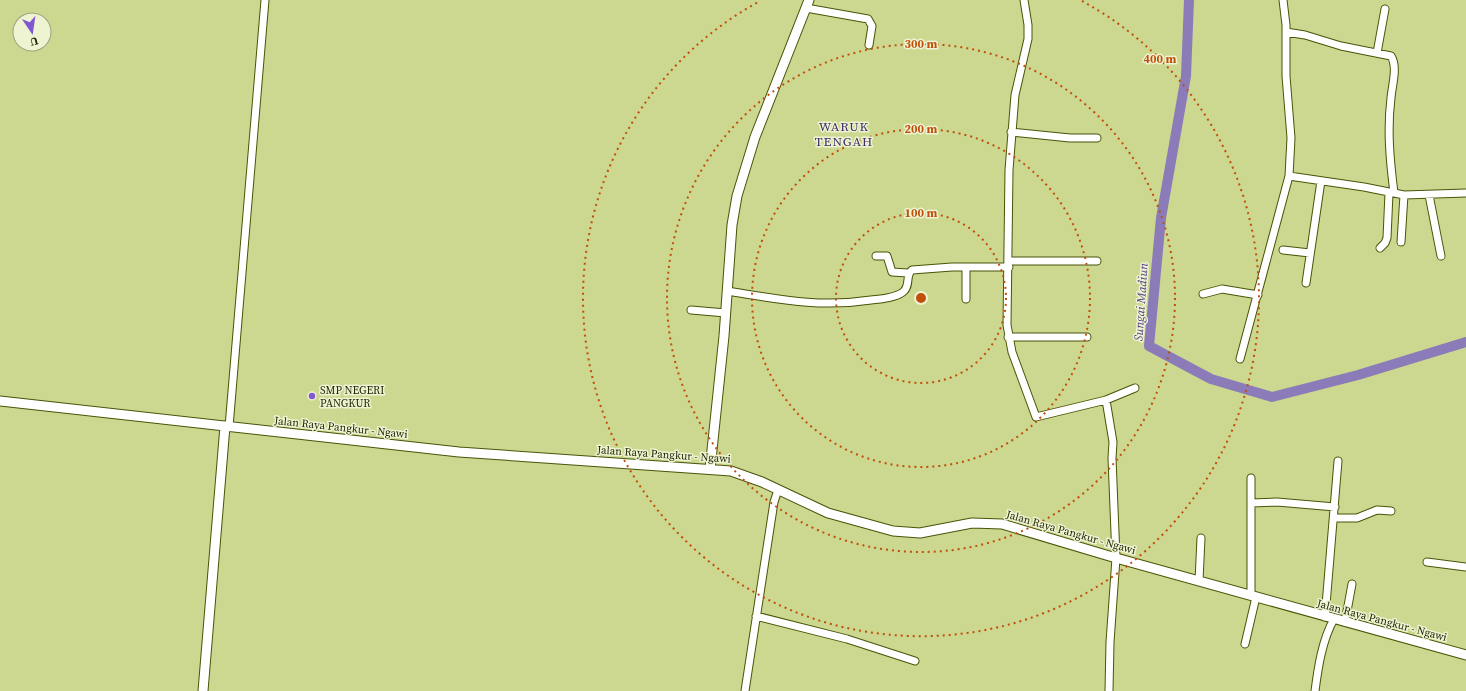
<svg xmlns="http://www.w3.org/2000/svg" width="1466" height="691" viewBox="0 0 1466 691" font-family="'Source Serif 4',serif">
	<rect width="100%" height="100%" fill="#ccd790"/>
	<g fill="none" stroke-linecap="round" stroke-linejoin="round">
		<path stroke="#8b7bb8" stroke-width="10" d="M 1189,0 L 1186,76 L 1161,218 L 1149,346 L 1211,379 L 1272,397 L 1358,375 L 1466,342"/>
		<defs>
			<path id="street" d="M 1024,0 L 1028,25 L 1028,39 L 1015,95 L 1009,170 L 1007,325 L 1012,352 L 1036,417 L 1106,400 L 1113,442 L 1112,458 L 1116,558 L 1110,642 L 1109,691
				M 806,8 L 868,19 L 872,26 L 869,45
				M 1286,32 L 1305,35 L 1341,46 L 1391,56 C 1398,67 1392,85 1391,98 C 1387,130 1390,161 1394,193
				M 1377,53 L 1385,9
				M 1011,132 L 1070,138 L 1097,138
				M 1289,176 L 1364,187 L 1404,195 L 1466,193
				M 1429,195 L 1441,256
				M 1401,242 L 1404,195
				M 1380,248 L 1385,243 L 1387,238 L 1389,193
				M 1283,250 L 1310,253
				M 876,256 L 887,256 L 892,272 L 908,273
				M 1009,261 L 1097,261
				M 1306,283 L 1321,181
				M 727,291 C 778,299 819,308 871,300 C 881,299 895,298 903,292 C 911,286 905,275 912,270 L 952,267 L 1009,267
				M 1203,294 L 1222,289 L 1258,295
				M 966,299 L 966,267
				M 691,310 L 726,313
				M 1008,337 L 1087,337
				M 1240,359 L 1289,176 L 1291,138 L 1286,76 L 1286,25 L 1283,0
				M 1106,400 L 1135,388
				M 229,427 L 265,0
				M 1251,478 L 1251,595
				M 1251,503 L 1277,502 L 1335,507
				M 1334,518 L 1357,518 L 1377,510 L 1391,511
				M 1427,562 L 1466,567
				M 1199,581 L 1201,538
				M 756,616 L 847,639 L 915,661
				M 1325,617 L 1338,461
				M 1345,622 L 1352,584
				M 1245,644 L 1256,597
				M 745,691 L 774,502 L 778,490
				M 1315,691 C 1318,668 1322,640 1334,619"/>
			<path id="secondary" d="M 0,401 L 459,452 L 731,471 L 762,482 L 828,513 L 893,531 L 920,533 L 972,523 L 1002,524 L 1116,558 L 1466,655
				M 710,469 L 724,336 L 732,225 L 737,196 L 755,137 L 809,0
				M 203,691 L 225,426"/>
		</defs>
		<use href="#street" stroke="#4b5306" stroke-width="9"/>
		<use href="#secondary" stroke="#4b5306" stroke-width="11"/>
		<use href="#street" stroke="#fff" stroke-width="7"/>
		<use href="#secondary" stroke="#fff" stroke-width="9"/>
	</g>
	<g fill="none" stroke="#c14f0c" stroke-width="2" stroke-dasharray="2 4">
		<circle cx="921" cy="298" r="85"/>
		<circle cx="921" cy="298" r="169"/>
		<circle cx="921" cy="298" r="254"/>
		<path d="M1082 1A338 338 0 1 1 760 1"/>
	</g>
	<circle fill="#8258d2" stroke="#eef4d1" stroke-width="1.5" cx="312" cy="396" r="4"/>
	<g text-anchor="middle" stroke-width="3" stroke-linejoin="round" paint-order="stroke">
		<g font-size="11" fill="#23270a" stroke="#eef4d1" text-anchor="start">
			<text x="320" y="394">SMP NEGERI<tspan x="320" dy="13">PANGKUR</tspan></text>
		</g>
		<g font-size="11" fill="#23270a" stroke="#eef4d1">
			<text transform="translate(341 427) rotate(6)" y="4">Jalan Raya Pangkur - Ngawi</text>
			<text transform="translate(664 454) rotate(4)" y="4">Jalan Raya Pangkur - Ngawi</text>
			<text transform="translate(1071 532) rotate(16)" y="4">Jalan Raya Pangkur - Ngawi</text>
			<text transform="translate(1382 620) rotate(15)" y="4">Jalan Raya Pangkur - Ngawi</text>
		</g>
		<g font-size="12" font-style="italic" fill="#543b87" stroke="#eef4d1">
			<text transform="translate(1141 302) rotate(-86)" y="4">Sungai Madiun</text>
		</g>
		<g font-size="13" letter-spacing="1" fill="#3f2c67" stroke="#eef4d1">
			<text x="844" y="131">WARUK<tspan x="844" dy="15">TENGAH</tspan></text>
		</g>
	</g>
	<circle cx="921" cy="298" r="6" fill="#c14f0c" stroke="#eef4d1" stroke-width="2"/>
	<g font-size="12" text-anchor="middle" font-weight="bold" fill="#c14f0c" stroke="#eef4d1" stroke-width="3" stroke-linejoin="round" paint-order="stroke">
		<text x="921" y="48">300 m</text>
		<text x="1160" y="63">400 m</text>
		<text x="921" y="133">200 m</text>
		<text x="921" y="217">100 m</text>
	</g>
	<g transform="translate(32 32) rotate(167)"><circle r="19" fill="#eef4d1" stroke="#9da281"/>
	<path d="M0-3L7 15L0 10L-7 15Z" fill="#8258d2"/>
	<text y="-6" font-size="11" font-weight="bold" text-anchor="middle" fill="#23270a">U</text>
	</g>
</svg>
